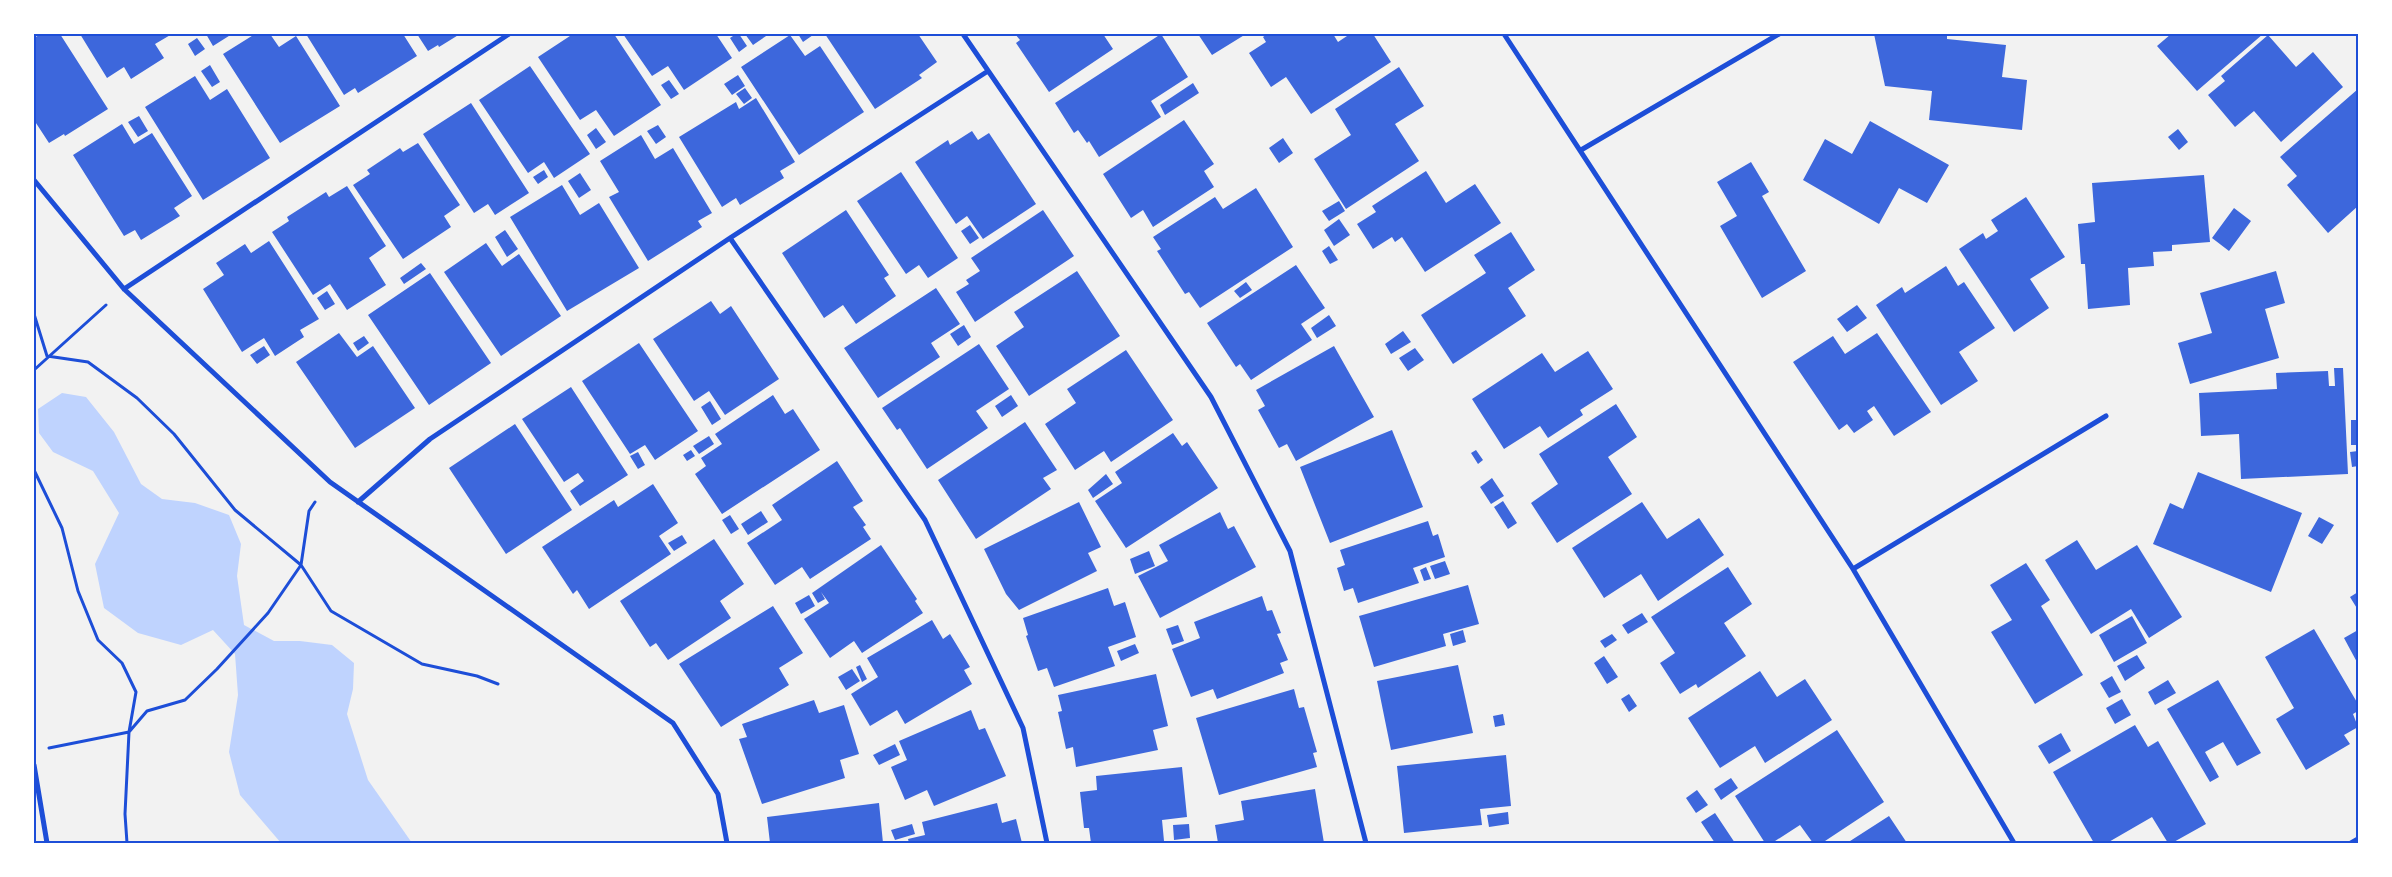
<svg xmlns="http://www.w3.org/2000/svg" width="2392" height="877" viewBox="0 0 2392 877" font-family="'Zilla Slab',serif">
	<rect width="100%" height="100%" fill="#f2f2f2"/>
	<path fill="#bfd3fe" d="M 62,393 L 86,397 L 114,432 L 141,484 L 162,499 L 195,503 L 229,515 L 241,544 L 237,576 L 244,625 L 274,641 L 300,641 L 332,645 L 354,663 L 353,689 L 347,714 L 368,780 L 412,843 L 281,843 L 240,795 L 229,752 L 238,695 L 235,654 L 213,630 L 181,645 L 138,633 L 104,608 L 95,564 L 119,513 L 93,471 L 53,452 L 39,433 L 38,409 Z"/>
	<path fill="#3d67dc" d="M 41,34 L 60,34 L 108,109 L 65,136 L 64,134 L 49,143 L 34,120 L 34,38 Z
		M 80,34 L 172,34 L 155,44 L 164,58 L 131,79 L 124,67 L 107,78 Z
		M 206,34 L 232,34 L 213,46 Z
		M 255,34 L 270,34 L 279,47 L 296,36 L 340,106 L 280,143 L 223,54 Z
		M 306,34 L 403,34 L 417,56 L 358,93 L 355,88 L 344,95 Z
		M 417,34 L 460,34 L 439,47 L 438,45 L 428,51 Z
		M 573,34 L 614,34 L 661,105 L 614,136 L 596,110 L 580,120 L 538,57 Z
		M 623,34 L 716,34 L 732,58 L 684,90 L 668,66 L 652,76 Z
		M 736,34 L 739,34 L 747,46 L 739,52 L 730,38 Z
		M 745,34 L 769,34 L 753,45 Z
		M 798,34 L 812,34 L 813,35 L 803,42 Z
		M 825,34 L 918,34 L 937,62 L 919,75 L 922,78 L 875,109 Z
		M 1015,34 L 1103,34 L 1113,49 L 1049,92 L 1016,43 L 1020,40 Z
		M 1161,34 L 1188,77 L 1151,101 L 1161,117 L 1099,157 L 1089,141 L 1087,143 L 1078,130 L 1074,133 L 1055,103 Z
		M 1198,34 L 1246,34 L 1212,55 Z
		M 1267,34 L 1333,34 L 1338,42 L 1350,34 L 1373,34 L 1391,62 L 1311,114 L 1286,77 L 1271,87 L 1249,53 L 1266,42 L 1263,37 Z
		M 1874,34 L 1947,34 L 1947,39 L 2006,45 L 2002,77 L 2027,80 L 2022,130 L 1929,120 L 1932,91 L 1885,86 Z
		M 2171,34 L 2263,34 L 2197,91 L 2157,46 Z
		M 790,35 L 805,56 L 820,46 L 864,112 L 799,155 L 741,67 Z
		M 2268,35 L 2296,67 L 2313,52 L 2343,87 L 2281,142 L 2254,111 L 2235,127 L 2208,95 L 2225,81 L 2221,76 Z
		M 197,38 L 205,49 L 195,56 L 188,44 Z
		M 210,65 L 220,82 L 212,87 L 201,71 Z
		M 530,66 L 590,154 L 554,178 L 544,162 L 528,173 L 479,100 Z
		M 1399,67 L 1424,106 L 1395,124 L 1419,161 L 1346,209 L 1314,159 L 1351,135 L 1335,109 Z
		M 738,75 L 745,86 L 732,95 L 724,84 Z
		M 195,76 L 210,100 L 227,89 L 270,158 L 203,200 L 145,107 Z
		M 669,80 L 679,94 L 671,99 L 661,85 Z
		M 1193,83 L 1199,93 L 1165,115 L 1160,105 Z
		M 745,88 L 752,98 L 744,104 L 736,94 Z
		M 2358,89 L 2358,206 L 2328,233 L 2287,185 L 2297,176 L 2280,157 Z
		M 756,98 L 795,162 L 780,171 L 784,178 L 740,205 L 736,198 L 722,207 L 679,137 L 736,102 L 739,109 Z
		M 471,103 L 529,193 L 495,215 L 488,204 L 474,213 L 423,134 Z
		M 139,116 L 148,131 L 138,137 L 128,122 Z
		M 1184,120 L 1214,164 L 1204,171 L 1214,187 L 1153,227 L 1143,210 L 1131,218 L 1103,174 Z
		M 1870,121 L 1949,165 L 1927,203 L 1899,188 L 1879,224 L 1803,180 L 1825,139 L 1852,154 Z
		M 122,124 L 134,144 L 152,133 L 192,196 L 174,208 L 180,216 L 141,240 L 135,230 L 124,236 L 73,155 Z
		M 658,125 L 666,137 L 656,144 L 647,131 Z
		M 596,128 L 606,142 L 596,149 L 587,135 Z
		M 2178,129 L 2188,142 L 2179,150 L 2168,137 Z
		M 972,131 L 978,140 L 989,133 L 1036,204 L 983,239 L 967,216 L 956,224 L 915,162 L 948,140 L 950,145 Z
		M 641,135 L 655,159 L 673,148 L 712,213 L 698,221 L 702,227 L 648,261 L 609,197 L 619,192 L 600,161 Z
		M 1283,138 L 1293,153 L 1279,163 L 1269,148 Z
		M 418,143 L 460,205 L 444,216 L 451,227 L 403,259 L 353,185 L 370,174 L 367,170 L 400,148 L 403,152 Z
		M 1751,162 L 1769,192 L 1762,196 L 1806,271 L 1762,298 L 1720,226 L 1737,216 L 1717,182 Z
		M 544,170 L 548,177 L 538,184 L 533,177 Z
		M 1426,171 L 1446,203 L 1475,184 L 1501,223 L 1425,272 L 1402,237 L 1395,242 L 1392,237 L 1373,249 L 1357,224 L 1376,212 L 1372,206 Z
		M 901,172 L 958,258 L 928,278 L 919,265 L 906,274 L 857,201 Z
		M 580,173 L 591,190 L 579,198 L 568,181 Z
		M 2204,175 L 2210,242 L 2172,245 L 2172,251 L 2153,252 L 2154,266 L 2128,268 L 2130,305 L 2088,309 L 2085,264 L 2081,264 L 2078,224 L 2095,222 L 2092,183 Z
		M 562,185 L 580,215 L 599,203 L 639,268 L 567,311 L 510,217 Z
		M 347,186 L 386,246 L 369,258 L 386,285 L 347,310 L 330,284 L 313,295 L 272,232 L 289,221 L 287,217 L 326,192 L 329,197 Z
		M 1256,188 L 1293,247 L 1200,308 L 1189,292 L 1185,294 L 1157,251 L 1161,249 L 1153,237 L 1215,197 L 1223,209 Z
		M 2026,197 L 2065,257 L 2030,279 L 2049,308 L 2014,332 L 1959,249 L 1983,233 L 1986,239 L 1998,231 L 1991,220 Z
		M 1339,201 L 1345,211 L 1329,221 L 1322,211 Z
		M 2234,208 L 2251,221 L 2229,251 L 2212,238 Z
		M 846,210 L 889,275 L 884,278 L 896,296 L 856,324 L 843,305 L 824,318 L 782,253 Z
		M 1043,210 L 1074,256 L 975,322 L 956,292 L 969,284 L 966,280 L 980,271 L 971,258 Z
		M 1339,219 L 1350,235 L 1334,246 L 1324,230 Z
		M 970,225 L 979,238 L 970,244 L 961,231 Z
		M 505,230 L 518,249 L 507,257 L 495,237 Z
		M 1511,232 L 1535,270 L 1508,288 L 1526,316 L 1453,364 L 1421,315 L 1486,273 L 1474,255 Z
		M 269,241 L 319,319 L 300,330 L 304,337 L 275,356 L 264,338 L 242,352 L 203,289 L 224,275 L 216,263 L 245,244 L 251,253 Z
		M 486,243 L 502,266 L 519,254 L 561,316 L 501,356 L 444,272 Z
		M 1329,246 L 1338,260 L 1330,264 L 1322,251 Z
		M 421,263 L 426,269 L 404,284 L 400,278 Z
		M 1296,265 L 1325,308 L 1301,324 L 1312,340 L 1251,380 L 1240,364 L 1236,367 L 1207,323 Z
		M 1946,266 L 1958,286 L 1964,282 L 1995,328 L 1959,352 L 1978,381 L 1941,405 L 1876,305 L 1902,287 L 1905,293 Z
		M 1077,271 L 1120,336 L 1029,396 L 996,346 L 1024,327 L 1014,312 Z
		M 2276,271 L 2285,303 L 2265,309 L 2279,358 L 2190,384 L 2178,343 L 2212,333 L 2200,293 Z
		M 430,273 L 491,363 L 429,405 L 368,315 Z
		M 1246,282 L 1252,290 L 1240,298 L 1234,291 Z
		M 936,288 L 960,324 L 931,343 L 940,357 L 878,398 L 844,348 Z
		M 327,291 L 335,304 L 325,310 L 317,298 Z
		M 711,301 L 720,314 L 731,306 L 779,379 L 725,415 L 709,391 L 694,401 L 653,339 Z
		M 1857,305 L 1867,318 L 1847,332 L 1837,319 Z
		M 1329,315 L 1336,326 L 1317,338 L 1311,328 Z
		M 964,325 L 971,337 L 958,346 L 950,334 Z
		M 1403,331 L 1411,342 L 1391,354 L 1385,344 Z
		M 339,333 L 357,357 L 373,346 L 415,408 L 355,448 L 296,362 Z
		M 1877,333 L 1931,412 L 1894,436 L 1874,406 L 1867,411 L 1873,420 L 1854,433 L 1847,424 L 1839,430 L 1793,362 L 1833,336 L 1845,354 Z
		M 364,336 L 369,343 L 358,351 L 353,343 Z
		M 639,343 L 698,431 L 655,460 L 645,445 L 630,454 L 582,381 Z
		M 979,344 L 1009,389 L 976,411 L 988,428 L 927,469 L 900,428 L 897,430 L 882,408 Z
		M 264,346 L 270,355 L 257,364 L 250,355 Z
		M 1334,346 L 1374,417 L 1296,461 L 1287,444 L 1279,448 L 1258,410 L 1265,406 L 1256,390 Z
		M 1415,348 L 1424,360 L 1408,371 L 1399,358 Z
		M 1126,350 L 1173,420 L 1111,462 L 1104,451 L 1075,470 L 1045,424 L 1076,403 L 1067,389 Z
		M 1588,351 L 1613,389 L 1580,410 L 1583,415 L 1548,438 L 1540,426 L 1504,449 L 1472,399 L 1542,353 L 1555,372 Z
		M 2334,368 L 2343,368 L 2348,474 L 2241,479 L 2239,434 L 2201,436 L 2199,393 L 2277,389 L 2276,373 L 2328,371 L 2329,386 L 2335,386 Z
		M 571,387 L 628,475 L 580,506 L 570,491 L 584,481 L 578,473 L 564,482 L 522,419 Z
		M 773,395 L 785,414 L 793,409 L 820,450 L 722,514 L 695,474 L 706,466 L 701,458 L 722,444 L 715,434 Z
		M 1011,395 L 1018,406 L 1002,417 L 995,406 Z
		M 710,401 L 721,419 L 712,425 L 701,407 Z
		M 1616,404 L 1637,437 L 1608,457 L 1632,494 L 1557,543 L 1531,503 L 1558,484 L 1539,454 Z
		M 2351,420 L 2358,420 L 2358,445 L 2351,445 Z
		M 1025,422 L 1057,470 L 1043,478 L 1051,489 L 976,539 L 938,480 Z
		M 515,424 L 572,510 L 506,554 L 449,468 Z
		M 1392,430 L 1423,507 L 1330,543 L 1300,467 Z
		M 1173,433 L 1182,446 L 1187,442 L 1218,488 L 1126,548 L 1095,501 L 1122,483 L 1115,472 Z
		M 709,436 L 714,444 L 699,454 L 693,446 Z
		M 691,450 L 695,456 L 687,461 L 683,455 Z
		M 1476,450 L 1483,460 L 1478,464 L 1471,453 Z
		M 2358,451 L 2358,466 L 2352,467 L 2350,452 Z
		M 638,452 L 645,465 L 638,469 L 630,456 Z
		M 837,461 L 863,501 L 853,507 L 866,525 L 863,527 L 871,539 L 810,579 L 802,567 L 775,585 L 747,543 L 782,520 L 772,505 Z
		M 2198,472 L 2302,513 L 2271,592 L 2153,544 L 2170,503 L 2183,509 Z
		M 1106,474 L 1113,484 L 1093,498 L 1088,490 Z
		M 1492,478 L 1504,496 L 1491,504 L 1480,487 Z
		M 653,484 L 678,523 L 659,536 L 671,554 L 589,609 L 577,590 L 573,594 L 542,547 L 614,500 L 618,507 Z
		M 1503,501 L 1517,523 L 1508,529 L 1494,507 Z
		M 1079,502 L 1101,547 L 1088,553 L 1097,571 L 1019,610 L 1006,594 L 984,549 Z
		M 1642,502 L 1667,539 L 1699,518 L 1724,555 L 1658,601 L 1641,574 L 1604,598 L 1572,548 Z
		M 761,511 L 768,522 L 748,535 L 741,524 Z
		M 1220,512 L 1228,529 L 1234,526 L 1256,567 L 1160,618 L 1138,576 L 1168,561 L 1159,545 Z
		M 730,515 L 739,529 L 731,534 L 722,520 Z
		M 2319,517 L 2334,525 L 2322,544 L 2308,536 Z
		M 1428,521 L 1433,536 L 1438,534 L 1445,557 L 1413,568 L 1419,583 L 1358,603 L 1353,588 L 1344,591 L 1337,568 L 1345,565 L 1340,550 Z
		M 682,535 L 687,543 L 674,551 L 668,543 Z
		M 714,539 L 744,584 L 720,601 L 731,618 L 668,660 L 656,643 L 650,647 L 620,601 Z
		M 2077,540 L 2096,570 L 2137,545 L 2182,617 L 2149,638 L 2131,609 L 2091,634 L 2045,560 Z
		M 881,545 L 917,599 L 915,601 L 923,613 L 862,653 L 854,641 L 830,658 L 804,619 L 829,603 L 821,592 L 825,599 L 818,603 L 812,593 Z
		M 1149,551 L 1155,566 L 1135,574 L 1130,559 Z
		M 1445,561 L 1450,574 L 1435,579 L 1430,566 Z
		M 2026,563 L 2050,600 L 2041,606 L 2083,675 L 2035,704 L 1991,632 L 2012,620 L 1990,585 Z
		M 1426,567 L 1431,579 L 1424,581 L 1420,570 Z
		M 1728,567 L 1752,604 L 1724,623 L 1746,656 L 1698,688 L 1696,684 L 1680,694 L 1660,663 L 1675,653 L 1651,617 Z
		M 1468,585 L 1479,624 L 1443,634 L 1446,646 L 1374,667 L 1359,616 Z
		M 1108,588 L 1114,606 L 1125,602 L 1136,637 L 1108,647 L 1115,666 L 1054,687 L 1047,668 L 1038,671 L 1026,636 L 1028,635 L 1023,618 Z
		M 2358,592 L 2358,610 L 2350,597 Z
		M 809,595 L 815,606 L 801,614 L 795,603 Z
		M 1262,596 L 1267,611 L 1272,610 L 1281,633 L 1277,634 L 1288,660 L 1280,663 L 1284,673 L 1217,699 L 1213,689 L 1191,697 L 1172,649 L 1200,638 L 1194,622 Z
		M 773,606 L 803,653 L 779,668 L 789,685 L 721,727 L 679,664 Z
		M 1642,613 L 1648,622 L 1628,634 L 1622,625 Z
		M 2132,616 L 2147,643 L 2114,662 L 2099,635 Z
		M 932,620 L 943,639 L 950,634 L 970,667 L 964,670 L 972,684 L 905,724 L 897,710 L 870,726 L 851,694 L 878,677 L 867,658 Z
		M 1178,625 L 1184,641 L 1172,645 L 1166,629 Z
		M 2314,629 L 2358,704 L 2358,711 L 2353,714 L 2358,727 L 2344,735 L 2350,744 L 2306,770 L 2276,719 L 2294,708 L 2265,657 Z
		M 1463,630 L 1466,642 L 1453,646 L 1450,634 Z
		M 2358,630 L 2358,664 L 2344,638 Z
		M 1612,634 L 1617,640 L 1605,648 L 1600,641 Z
		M 1135,644 L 1139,653 L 1121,661 L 1117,651 Z
		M 2137,655 L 2145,668 L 2125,681 L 2117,666 Z
		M 1604,656 L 1618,677 L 1607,684 L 1594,663 Z
		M 860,665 L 867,679 L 862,682 L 856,667 Z
		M 1458,665 L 1473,733 L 1391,750 L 1377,681 Z
		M 852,669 L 860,681 L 846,690 L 838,677 Z
		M 1760,671 L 1777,697 L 1805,679 L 1832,720 L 1765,763 L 1755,746 L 1720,768 L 1688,718 Z
		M 1156,674 L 1168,726 L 1153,730 L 1158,750 L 1076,767 L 1073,747 L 1066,749 L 1058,712 L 1062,711 L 1058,695 Z
		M 2112,676 L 2121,692 L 2109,698 L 2100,683 Z
		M 2168,680 L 2176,693 L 2155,705 L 2148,692 Z
		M 2218,680 L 2261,753 L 2237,766 L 2223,742 L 2205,752 L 2219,777 L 2210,782 L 2167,709 Z
		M 1294,689 L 1299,708 L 1304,707 L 1317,752 L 1313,753 L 1317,767 L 1219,795 L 1196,718 Z
		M 1629,694 L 1637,706 L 1629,712 L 1621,699 Z
		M 2122,699 L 2131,715 L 2115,724 L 2106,708 Z
		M 814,700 L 819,713 L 844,705 L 859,754 L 840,760 L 845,778 L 762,804 L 739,739 L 747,737 L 742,724 Z
		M 971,710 L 979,730 L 985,728 L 1006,776 L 934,806 L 927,790 L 905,800 L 891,767 L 907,760 L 899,741 Z
		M 1503,714 L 1505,725 L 1495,727 L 1493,716 Z
		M 2135,725 L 2148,747 L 2158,741 L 2206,824 L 2172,843 L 2168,843 L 2152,817 L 2107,843 L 2094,843 L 2053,772 Z
		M 1837,730 L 1884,802 L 1822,843 L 1813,843 L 1800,825 L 1772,843 L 1765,843 L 1735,796 Z
		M 2061,733 L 2071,751 L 2049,764 L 2038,746 Z
		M 895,744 L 900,755 L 879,765 L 873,755 Z
		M 1506,755 L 1511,806 L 1480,809 L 1482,825 L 1404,833 L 1397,766 Z
		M 1182,767 L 1187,817 L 1162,820 L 1164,841 L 1091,843 L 1089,828 L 1084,828 L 1080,792 L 1097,790 L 1096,776 Z
		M 1731,778 L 1738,788 L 1721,800 L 1714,789 Z
		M 1315,789 L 1324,843 L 1218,843 L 1215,825 L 1244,820 L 1241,801 Z
		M 1697,790 L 1708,805 L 1696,813 L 1686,798 Z
		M 879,803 L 883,843 L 770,843 L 767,817 Z
		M 997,803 L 1002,823 L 1016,819 L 1022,843 L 909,843 L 908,839 L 925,835 L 922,822 Z
		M 1508,812 L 1509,824 L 1489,827 L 1487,815 Z
		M 1715,813 L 1735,843 L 1715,843 L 1701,822 Z
		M 1889,816 L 1907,843 L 1847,843 Z
		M 912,824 L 915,834 L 895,840 L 891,830 Z
		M 1189,824 L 1190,838 L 1174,840 L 1173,825 Z"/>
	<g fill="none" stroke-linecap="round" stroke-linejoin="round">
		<path stroke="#1d4ed8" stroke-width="3" d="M 34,314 L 47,356 L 88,362 L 137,398 L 174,434 L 235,510 L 301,565 L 331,611 L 422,664 L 477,676 L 498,684
			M 34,370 L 106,305
			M 34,470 L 62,528 L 78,591 L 98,640 L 122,663 L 136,692 L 129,732 L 125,814 L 127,843
			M 49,748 L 129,732 L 147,711 L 185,700 L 217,669 L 268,613 L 301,565 L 309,511 L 315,502"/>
		<path stroke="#1d4ed8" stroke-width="5" d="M 963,34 L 1211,397 L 1290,551 L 1366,843
			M 1504,34 L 1853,569 L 2014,843
			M 1581,150 L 1779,34
			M 34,180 L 124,289 L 330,482 L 673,723 L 718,794 L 727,843
			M 730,238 L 925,520 L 1023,728 L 1047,843
			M 124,289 L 509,34
			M 358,502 L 430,439 L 730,238 L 988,71
			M 1853,569 L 2106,416
			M 34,765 L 47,843
			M 2351,843 L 2358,839"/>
	</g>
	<rect width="2392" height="877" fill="none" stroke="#ffffff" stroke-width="70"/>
	<rect x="35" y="35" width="2322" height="807" fill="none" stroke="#1d4ed8" stroke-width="2"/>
</svg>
